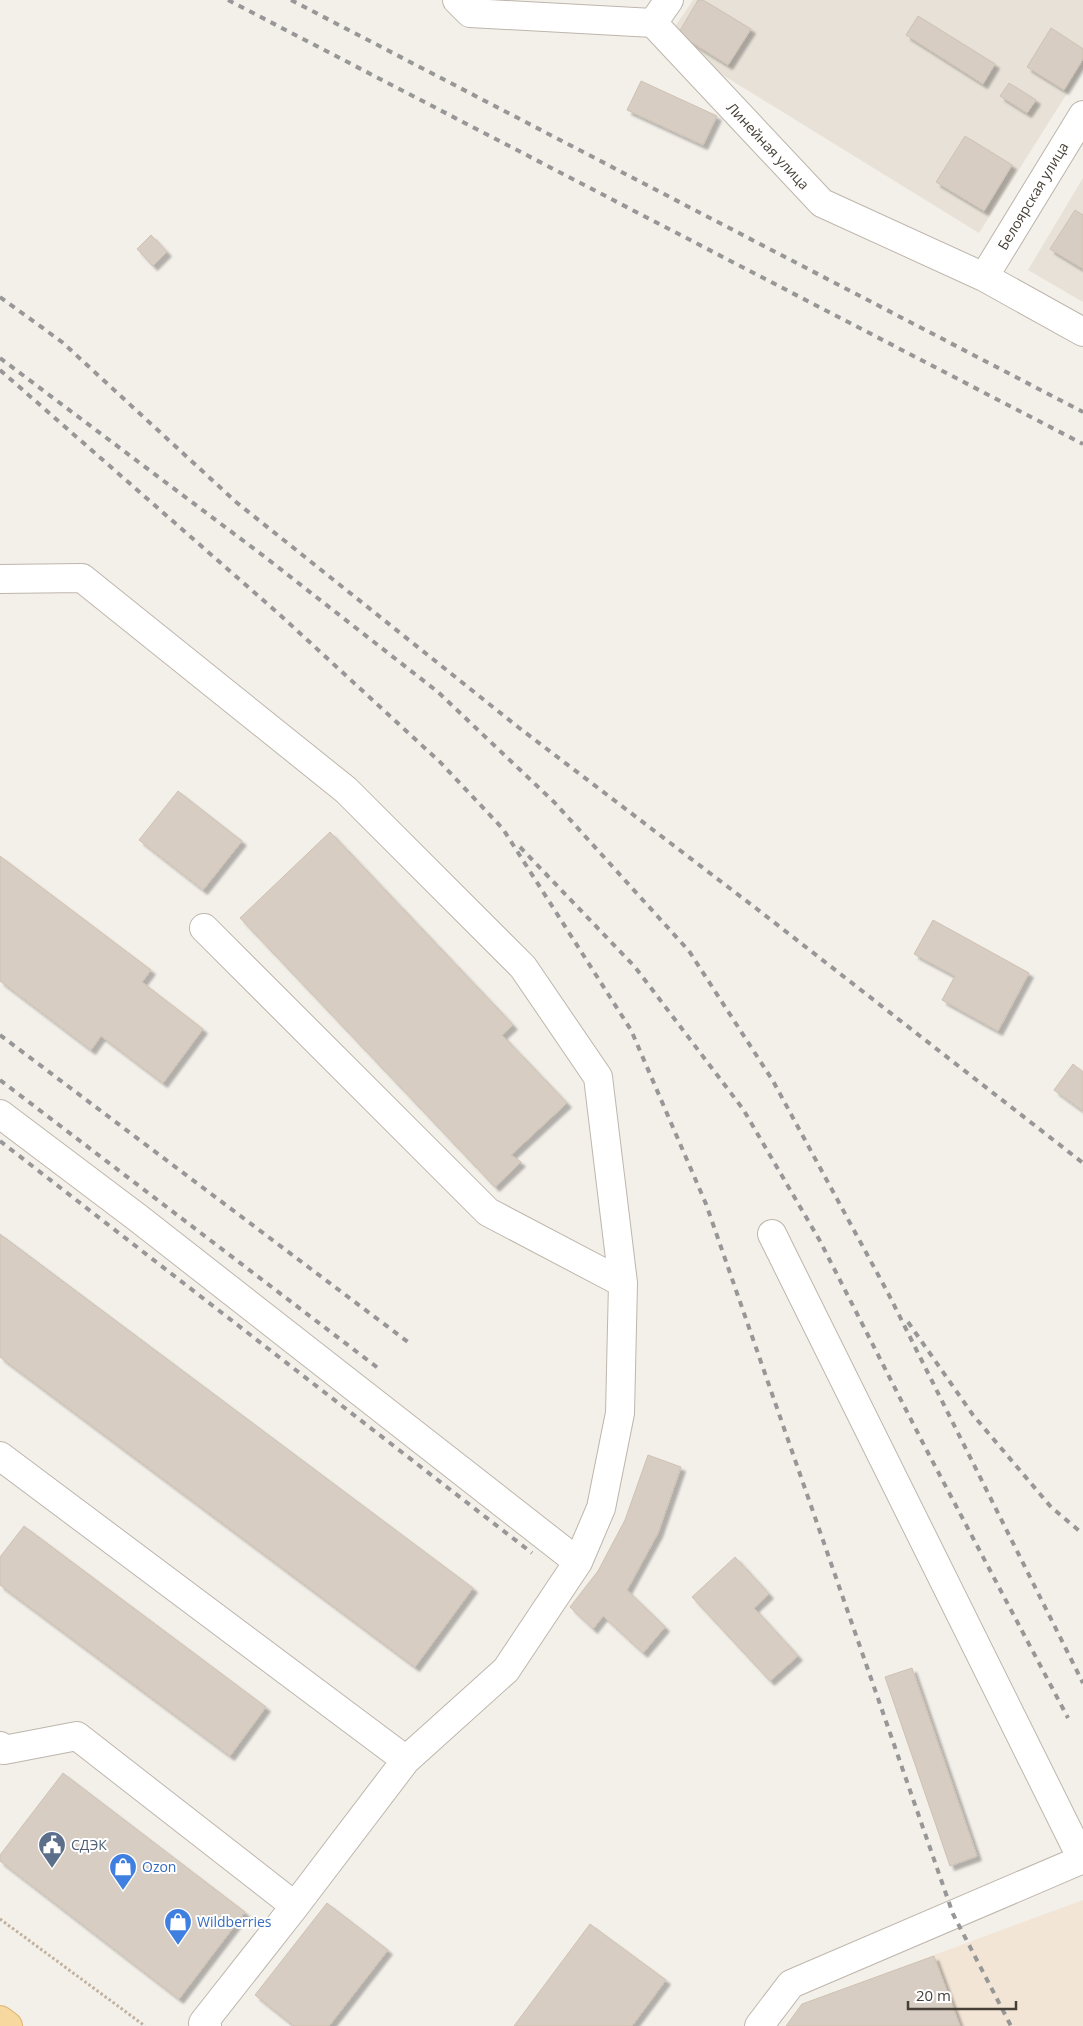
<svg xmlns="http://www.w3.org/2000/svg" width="1083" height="2026" viewBox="0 0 1083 2026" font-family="'Open Sans',sans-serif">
	<defs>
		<filter id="shadow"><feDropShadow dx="4.5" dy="4.5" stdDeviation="1" flood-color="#0004"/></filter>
	</defs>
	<rect width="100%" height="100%" fill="#f3efe9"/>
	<path fill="#e7e1d7" d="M 693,0 L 1083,0 L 1083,68 L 979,233 L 666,40 Z
		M 1083,178 L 1083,302 L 1028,270 Z"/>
	<path fill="#f3e5d6" d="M 1083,1900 L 1083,2026 L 786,2026 L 802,2004 Z"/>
	<path fill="#d7cdc2" stroke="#cec2b3" filter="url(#shadow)" d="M 698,0 L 703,0 L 751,29 L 728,65 L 678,34 Z
		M 918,16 L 995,64 L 983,84 L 906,35 Z
		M 1051,28 L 1083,49 L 1083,59 L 1064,90 L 1027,67 Z
		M 641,81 L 717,116 L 703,145 L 627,110 Z
		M 1009,83 L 1036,100 L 1027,113 L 1000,96 Z
		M 965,136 L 1012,165 L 984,211 L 936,182 Z
		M 1075,210 L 1083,215 L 1083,269 L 1050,249 Z
		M 151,235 L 167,252 L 153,266 L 137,249 Z
		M 178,791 L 242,841 L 203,890 L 139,840 Z
		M 330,832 L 513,1025 L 502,1035 L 567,1103 L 511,1155 L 521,1162 L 495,1187 L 240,918 Z
		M 0,856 L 151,970 L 142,982 L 203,1029 L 163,1083 L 101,1036 L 91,1050 L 0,981 Z
		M 933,920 L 1029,973 L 998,1031 L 942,1000 L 955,976 L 914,954 Z
		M 1073,1064 L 1083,1072 L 1083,1111 L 1054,1090 Z
		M 0,1234 L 473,1588 L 415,1667 L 0,1357 Z
		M 648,1455 L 681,1467 L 658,1533 L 627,1590 L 665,1627 L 643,1653 L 603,1616 L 593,1629 L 570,1607 L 598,1571 L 625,1520 Z
		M 24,1526 L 266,1707 L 230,1756 L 0,1585 L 0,1557 Z
		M 735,1557 L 769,1594 L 754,1608 L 798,1656 L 770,1681 L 692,1597 Z
		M 912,1668 L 977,1856 L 950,1866 L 885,1677 Z
		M 63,1773 L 245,1912 L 179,1999 L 0,1861 L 0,1855 Z
		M 327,1903 L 388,1950 L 329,2026 L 294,2026 L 255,1995 Z
		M 590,1924 L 666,1980 L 632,2026 L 514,2026 Z
		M 934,1956 L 960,2026 L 786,2026 L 802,2004 Z"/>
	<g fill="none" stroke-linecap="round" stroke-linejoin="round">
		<defs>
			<path id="minor" d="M 457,0 L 470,13 L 653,23 L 822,203 L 984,277 L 1083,332
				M 653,23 L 669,0
				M 984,277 L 1083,115
				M 0,579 L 82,578 L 346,790 L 523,967 L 598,1077 L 623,1283 L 620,1413 L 601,1508 L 578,1562 L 506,1670 L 406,1760 L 295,1906 L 203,2023 L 207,2026
				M 204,928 L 488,1212 L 623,1283
				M 0,1114 L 138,1218 L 578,1562
				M 772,1234 L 1082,1859
				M 0,1456 L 406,1760
				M 0,1746 L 4,1750 L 77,1736 L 295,1906
				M 759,2026 L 791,1984 L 1083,1859"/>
			<path id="major" d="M 0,2020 L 8,2026"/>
		</defs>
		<use href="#minor" stroke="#beb6ac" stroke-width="30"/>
		<use href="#major" stroke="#dbb46f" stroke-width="30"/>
		<path stroke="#bfb19e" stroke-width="3" stroke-dasharray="2.5 2.5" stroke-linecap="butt" d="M 0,1919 L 145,2026"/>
		<use href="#minor" stroke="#fff" stroke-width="28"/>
		<use href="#major" stroke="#f7d89e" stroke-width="28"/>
		<path stroke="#979797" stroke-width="4" stroke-dasharray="6 6" stroke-linecap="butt" d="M 228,0 L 1083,444
			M 291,0 L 1083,412
			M 0,297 L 62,342 L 236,502 L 518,727 L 757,909 L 1083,1163
			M 0,358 L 265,557 L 438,692 L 555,803 L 689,951 L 773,1081 L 888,1293 L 1083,1683
			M 0,370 L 279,614 L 440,762 L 503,829 L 631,1030 L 706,1204 L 953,1914 L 1011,2026
			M 520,847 L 635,967 L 743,1109 L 820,1241 L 926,1449 L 1068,1718
			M 0,1035 L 408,1342
			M 0,1080 L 378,1368
			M 0,1141 L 532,1553
			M 908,1322 L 973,1415 L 1051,1507 L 1083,1534"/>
	</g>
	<defs>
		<symbol id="civic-pin" viewBox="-11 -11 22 30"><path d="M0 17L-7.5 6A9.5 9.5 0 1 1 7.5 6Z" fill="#5c6f8a" stroke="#fff"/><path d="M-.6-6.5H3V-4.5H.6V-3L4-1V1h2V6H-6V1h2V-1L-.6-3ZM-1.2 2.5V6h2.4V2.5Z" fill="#fff"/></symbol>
		<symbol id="shop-pin" viewBox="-11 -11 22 30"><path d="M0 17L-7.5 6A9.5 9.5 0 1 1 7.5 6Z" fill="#3f7fe0" stroke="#fff"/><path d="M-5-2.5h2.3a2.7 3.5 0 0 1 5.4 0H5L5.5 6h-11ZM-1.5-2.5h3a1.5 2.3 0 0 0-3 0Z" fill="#fff"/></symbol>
	</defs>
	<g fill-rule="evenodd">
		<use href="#civic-pin" x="36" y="1829" width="32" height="43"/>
		<use href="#shop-pin" x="107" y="1851" width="32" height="43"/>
		<use href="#shop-pin" x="162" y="1906" width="32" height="43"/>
	</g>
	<g text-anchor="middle" stroke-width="4" stroke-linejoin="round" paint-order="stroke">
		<g font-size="14" fill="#464038" stroke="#fff">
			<text transform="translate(768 146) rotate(47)" y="5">Линейная улица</text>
			<text transform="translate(1033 196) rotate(-59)" y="5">Белоярская улица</text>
		</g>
		<g font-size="14" fill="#4e5e75" stroke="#fff" text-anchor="start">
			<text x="71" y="1850">СДЭК</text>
		</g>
		<g font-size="14" fill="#366cbe" stroke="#fff" text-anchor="start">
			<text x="142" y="1872">Ozon</text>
			<text x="197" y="1927">Wildberries</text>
		</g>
	</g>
	<path d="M908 2001v8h108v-8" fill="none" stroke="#464038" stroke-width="2.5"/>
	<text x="916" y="2001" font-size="15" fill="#464038" stroke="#ffffff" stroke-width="4" paint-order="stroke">20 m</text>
</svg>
